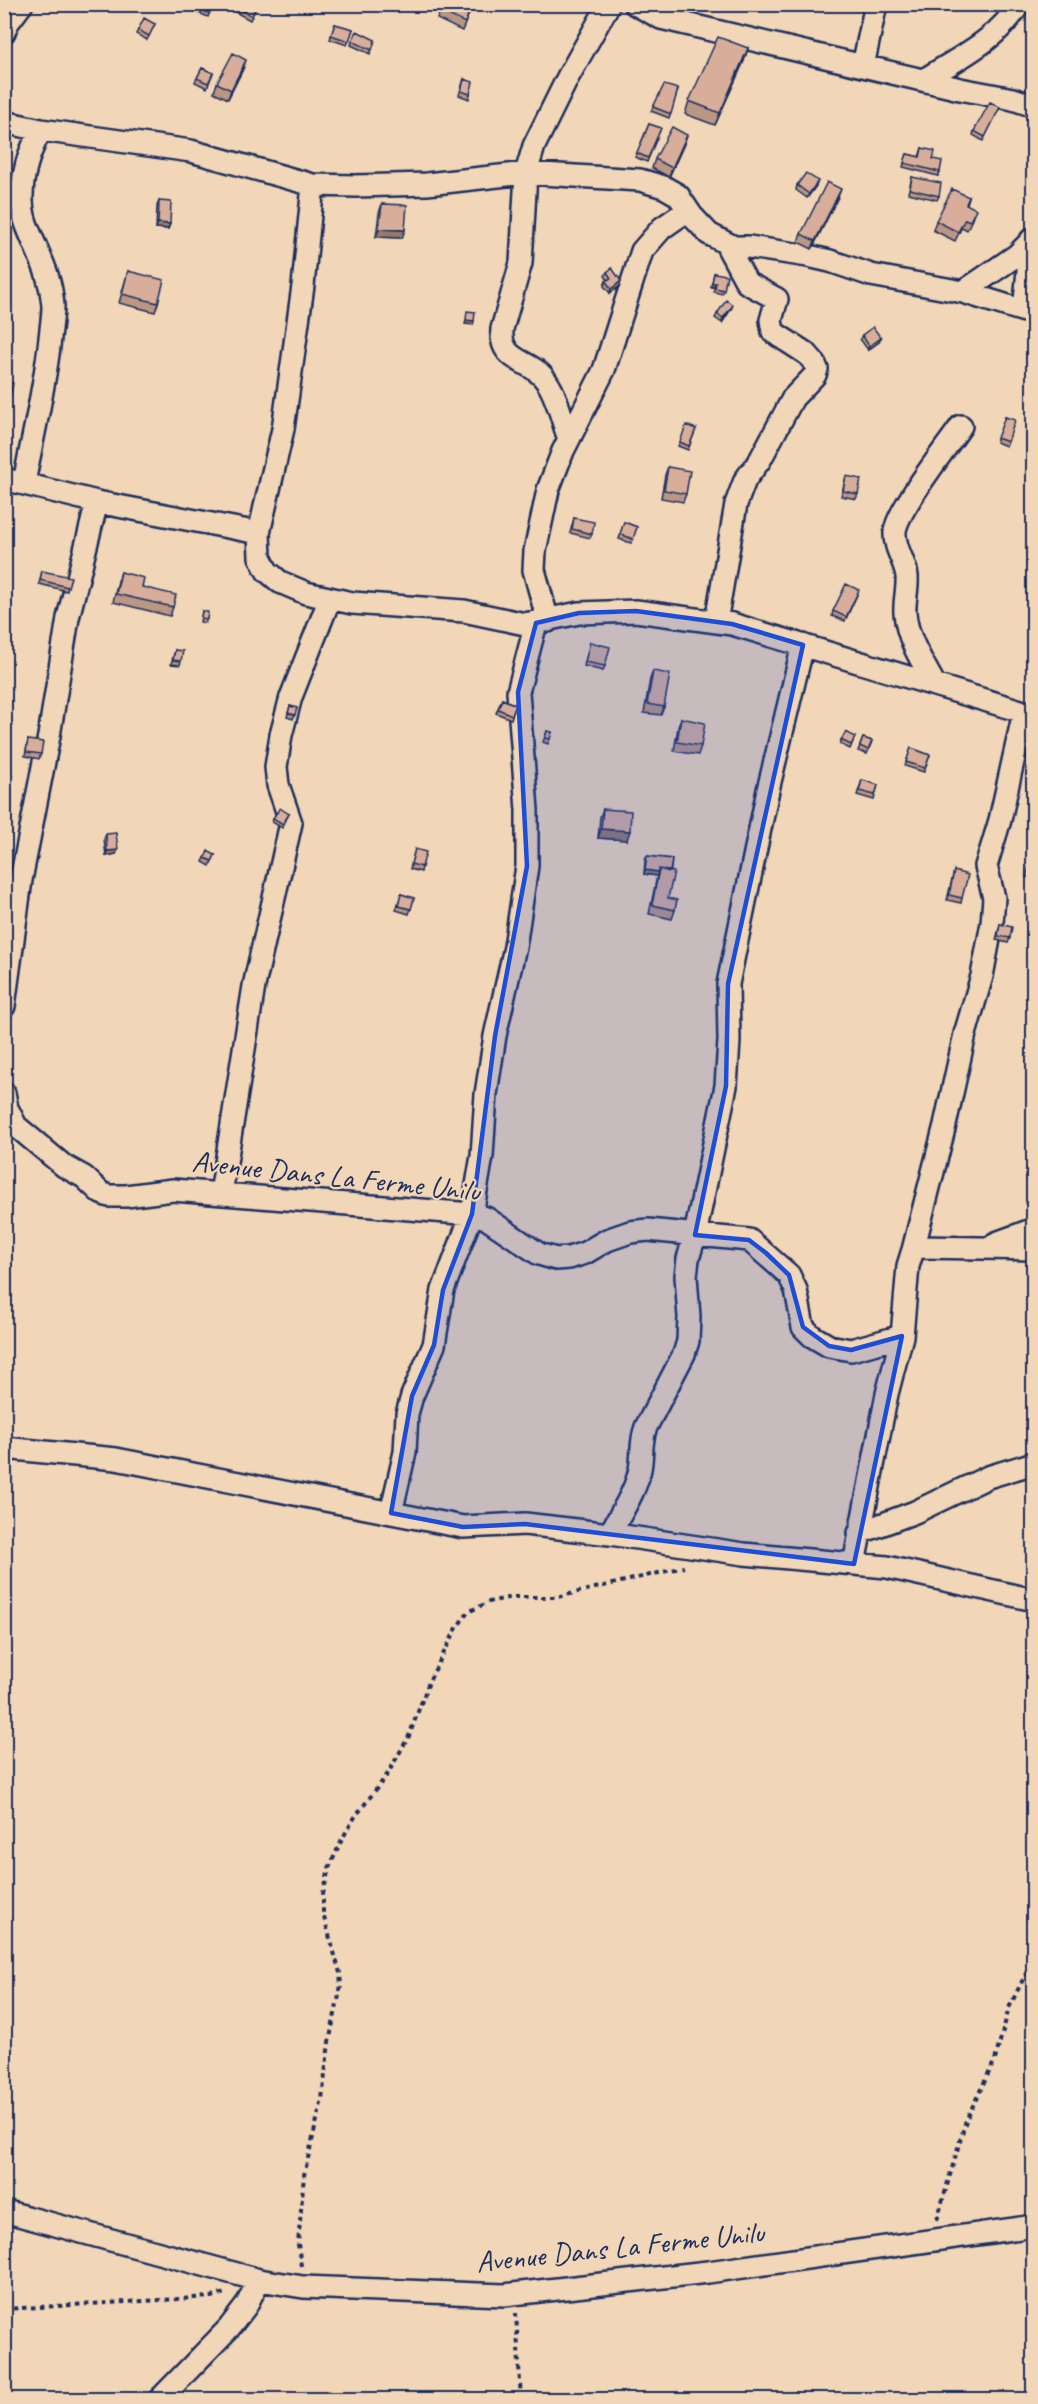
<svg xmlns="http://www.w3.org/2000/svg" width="1038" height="2404" viewBox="0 0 1038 2404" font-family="Caveat,sans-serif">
	<rect width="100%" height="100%" fill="#f2d6b8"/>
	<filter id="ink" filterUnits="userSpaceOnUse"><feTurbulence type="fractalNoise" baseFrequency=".0167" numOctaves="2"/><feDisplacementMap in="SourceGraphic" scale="12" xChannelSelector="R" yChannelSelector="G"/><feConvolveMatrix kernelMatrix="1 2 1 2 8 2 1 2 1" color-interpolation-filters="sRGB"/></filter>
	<g filter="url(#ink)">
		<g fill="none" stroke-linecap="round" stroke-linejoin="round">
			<defs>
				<path id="minor" d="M 635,4 L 661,18 L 960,89 L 1013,99 L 1034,106
					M 4,32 L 7,24 L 22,4
					M 863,66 L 876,4
					M 924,80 C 958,58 998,40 1019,4
					M 4,122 L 41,130 L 191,151 L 313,185 L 355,186 L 427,184 L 526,173 L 640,180 L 664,187 L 678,195 L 692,216 L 709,234 L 734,247 L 749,247 L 808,256 L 830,261 L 871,275 L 963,292 L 1034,314
					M 963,292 L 1017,255 L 1034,238
					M 1024,311 L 1031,240
					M 569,439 C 562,421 558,398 547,382 C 532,358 499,364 502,329 L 521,263 L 526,173 L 534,146 L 568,77 L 609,4
					M 4,479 L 97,502 L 259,533 L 260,557 L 267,571 L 280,582 L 306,593 L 352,603 L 464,611 L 525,624 L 579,613 L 636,611 L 732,624 L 1034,715
					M 24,483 C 33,435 45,387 50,338 C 51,328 53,316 53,306 C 51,273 37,253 26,223 C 16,193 26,156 41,130
					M 259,533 L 283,429 L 303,286 L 313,185
					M 548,621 L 534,570 L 535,551 L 548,490 L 563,451 L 604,370 L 642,251 L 662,228 L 688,210
					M 716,622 L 736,504 L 745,480 L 760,460 L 793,398 L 815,375 L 817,369 L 814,362 L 807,354 L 773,332 L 771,320 L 777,299 L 747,283 L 726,244
					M 935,685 C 923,663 907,639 905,613 C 904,601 908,589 907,576 C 905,561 894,548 895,532 C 896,511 947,447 961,426
					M 4,1006 L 21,880 L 49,736 L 68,618 L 97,502
					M 4,1093 L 7,1108 L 16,1126
					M 4,1123 L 16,1126 L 64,1166 L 84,1177 L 101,1193 L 109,1196 L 126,1196 L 173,1190 L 472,1214 L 486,1218 L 539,1254 L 556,1259 L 569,1258 L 585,1253 L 607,1240 L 630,1232 L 648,1230 L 749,1240 L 789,1275 L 796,1290 L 803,1327 L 812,1336 L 829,1346 L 851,1350 L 902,1336 L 908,1266 L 913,1250 L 919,1247 L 1034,1249
					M 221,1194 L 254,986 L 291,823 L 278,785 L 276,767 L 281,735 L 291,697 L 330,598
					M 996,1243 L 1034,1229
					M 913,1250 L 945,1125 L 965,1034 L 982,976 L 992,923 L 994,898 L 986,866 L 1000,820 L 1024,712
					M 4,1448 L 116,1459 L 463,1527 L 525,1524 L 610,1534 L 744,1554 L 887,1567 L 1034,1600
					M 391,1513 L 405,1452 L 407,1414 L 412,1396 L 434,1345 L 443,1290 L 472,1214 L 482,1156 L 486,1094 L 495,1036 L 515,947 L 527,866 L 527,810 L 518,692 L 536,623
					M 859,1533 L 915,1512 L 988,1477 L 1034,1463
					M 610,1534 C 620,1514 636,1491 640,1469 C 643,1455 640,1442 646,1427 L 684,1354 L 688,1341 L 689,1317 L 686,1276 L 688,1259 L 695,1235 L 726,1086 L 729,1041 L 728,984 L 768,790 L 803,645
					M 854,1564 L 887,1394 L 902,1336
					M 4,2211 L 259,2280 L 303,2287 L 504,2295 L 708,2272 L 1034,2226
					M 159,2400 L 229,2328 L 246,2306 L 259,2280"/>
			</defs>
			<use href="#minor" stroke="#1b2f5e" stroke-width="26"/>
			<path stroke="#1b2f5e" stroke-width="4" stroke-dasharray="4.5 4.5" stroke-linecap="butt" d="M 937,2220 L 966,2120 L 995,2060 L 1009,2008 L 1034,1957
				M 301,2266 L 298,2244 L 304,2175 L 322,2099 L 329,2042 L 341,1986 L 340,1973 L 323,1914 L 323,1894 L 329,1868 L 342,1839 L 355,1817 L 387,1775 L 409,1736 L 430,1679 L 458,1626 L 468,1612 L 489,1602 L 512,1597 L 557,1597 L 684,1567
				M 4,2309 L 212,2297 L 225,2293
				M 516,2313 L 521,2400"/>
			<use href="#minor" stroke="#f2d6b8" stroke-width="21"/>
		</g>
		<path fill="#ba9685" stroke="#1b2f5e" stroke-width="1.5" d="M 178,4 L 213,4 L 208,17 Z
			M 220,4 L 258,4 L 250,20 Z
			M 443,4 L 473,4 L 462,31 L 437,19 Z
			M 155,24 L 147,40 L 136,34 L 138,30 Z
			M 335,24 L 353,29 L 347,45 L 330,39 Z
			M 375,40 L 370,54 L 351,45 L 352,41 Z
			M 748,48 L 744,61 L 715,125 L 685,114 L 689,101 Z
			M 202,68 L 213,73 L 207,88 L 195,82 Z
			M 243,69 L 228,99 L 214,92 L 217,83 Z
			M 464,79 L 470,94 L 469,99 L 459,95 Z
			M 678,89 L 669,118 L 651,111 L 653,107 Z
			M 1000,107 L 983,141 L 973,135 L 974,131 Z
			M 649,124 L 661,128 L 647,162 L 635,157 Z
			M 684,144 L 669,177 L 652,168 L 655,159 Z
			M 922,148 L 940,172 L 938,176 L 903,167 L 907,154 L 919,157 Z
			M 912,177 L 939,196 L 937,200 L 908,193 Z
			M 797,185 L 816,186 L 807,198 L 796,190 Z
			M 838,197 L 812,249 L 798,242 L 801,234 Z
			M 969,197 L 967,204 L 973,217 L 967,230 L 962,227 L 955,241 L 933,230 L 936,221 Z
			M 159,201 L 170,224 L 168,229 L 156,228 L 157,206 Z
			M 382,204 L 402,238 L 376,237 L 379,213 Z
			M 128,271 L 158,303 L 155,312 L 119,303 Z
			M 607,272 L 620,286 L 610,293 L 604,286 L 606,281 L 608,280 L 605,276 Z
			M 714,273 L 724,290 L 722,294 L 714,292 L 714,287 L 711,287 Z
			M 731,309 L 722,323 L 715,318 L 717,314 Z
			M 862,335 L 879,342 L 868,350 L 860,339 Z
			M 4,381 L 11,393 L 9,397 L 4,396 Z
			M 1005,417 L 1015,420 L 1006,446 L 996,442 Z
			M 696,429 L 688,450 L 678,446 L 680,442 Z
			M 668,467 L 686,494 L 683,502 L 661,498 L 665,475 Z
			M 846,476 L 858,494 L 856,499 L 841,496 Z
			M 574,518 L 592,534 L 590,538 L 570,533 Z
			M 624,522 L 637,527 L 631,543 L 619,539 Z
			M 42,571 L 68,587 L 67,591 L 39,584 Z
			M 121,572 L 173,607 L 170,616 L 113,602 L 118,581 Z
			M 857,595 L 845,621 L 832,616 L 833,611 Z
			M 202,611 L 207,619 L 205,623 L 200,622 Z
			M 589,647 L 605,666 L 603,671 L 584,666 Z
			M 175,650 L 181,661 L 180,665 L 171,664 Z
			M 653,671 L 664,707 L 661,715 L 644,713 L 650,679 Z
			M 502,699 L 516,705 L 511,719 L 496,713 Z
			M 290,706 L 297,708 L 293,719 L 287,717 Z
			M 681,718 L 701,746 L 698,755 L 674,751 L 678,727 Z
			M 547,731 L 552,732 L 548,744 L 543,742 Z
			M 855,737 L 850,749 L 840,744 L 841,740 Z
			M 863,738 L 872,741 L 867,754 L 858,751 Z
			M 28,740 L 41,754 L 39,759 L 25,756 Z
			M 911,748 L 930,755 L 924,772 L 905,766 Z
			M 862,780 L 878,785 L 874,800 L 857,795 Z
			M 4,783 L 10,786 L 8,790 L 4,789 Z
			M 603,809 L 627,840 L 598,838 L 600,817 Z
			M 289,814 L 282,828 L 272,822 L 273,818 Z
			M 106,834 L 116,854 L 106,856 L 104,839 Z
			M 1034,847 L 1034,879 L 1026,877 Z
			M 414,853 L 422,867 L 421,872 L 410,869 Z
			M 215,855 L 210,866 L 203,862 L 205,858 Z
			M 647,856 L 672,859 L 668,898 L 675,910 L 672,919 L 649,914 L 657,876 L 644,874 L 645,860 Z
			M 954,871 L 962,898 L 961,903 L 947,900 Z
			M 401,894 L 414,898 L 409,914 L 396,910 Z
			M 1000,924 L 1010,938 L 1008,943 L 996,940 Z"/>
		<path fill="#977a6c" stroke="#1b2f5e" stroke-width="1.5" d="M 748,48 L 744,61 L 715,125 L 720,113 Z
			M 246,60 L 243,69 L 228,99 L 231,90 Z
			M 687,135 L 684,144 L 669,177 L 672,168 Z
			M 818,181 L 816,186 L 807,198 L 809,194 Z
			M 841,189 L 838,197 L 812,249 L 815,241 Z
			M 158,223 L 170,224 L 168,229 L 156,228 Z
			M 379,229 L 405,230 L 402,238 L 376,237 Z
			M 621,281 L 620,286 L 610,293 L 611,289 Z
			M 712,283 L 716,283 L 714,287 L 711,287 Z
			M 733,305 L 731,309 L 722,323 L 723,318 Z
			M 466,320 L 474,321 L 473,325 L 465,324 Z
			M 881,338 L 879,342 L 868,350 L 869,346 Z
			M 601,829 L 630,831 L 627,840 L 598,838 Z
			M 118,850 L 116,854 L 106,856 L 107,851 Z
			M 645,870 L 658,872 L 657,876 L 644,874 Z"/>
		<path fill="#d8ae9b" stroke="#1b2f5e" stroke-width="1.5" d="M 189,4 L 213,4 L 209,13 Z
			M 230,4 L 257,4 L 252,16 Z
			M 443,4 L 472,4 L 465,23 L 440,11 Z
			M 144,18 L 155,24 L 149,36 L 138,30 Z
			M 335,24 L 353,29 L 349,41 L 331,35 Z
			M 357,31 L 375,40 L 372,50 L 352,41 Z
			M 718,37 L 748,48 L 720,113 L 689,101 Z
			M 233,53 L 246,60 L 231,90 L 217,83 Z
			M 202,68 L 213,73 L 208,83 L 197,78 Z
			M 464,79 L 473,82 L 470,94 L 461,91 Z
			M 664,85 L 678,89 L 671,114 L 653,107 Z
			M 990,102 L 1000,107 L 985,137 L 974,131 Z
			M 649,124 L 661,128 L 648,158 L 637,153 Z
			M 672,127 L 687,135 L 672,168 L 655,159 Z
			M 922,148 L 935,151 L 933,159 L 942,161 L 940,172 L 904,163 L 907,154 L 920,157 Z
			M 806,173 L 818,181 L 809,194 L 797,185 Z
			M 912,177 L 941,183 L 939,196 L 910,189 Z
			M 827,182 L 841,189 L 815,241 L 801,234 Z
			M 952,189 L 969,197 L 966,204 L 976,209 L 970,221 L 965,219 L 958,232 L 936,221 Z
			M 159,201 L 171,202 L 170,224 L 158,223 Z
			M 382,204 L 407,205 L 405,230 L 379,229 Z
			M 612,268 L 621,281 L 611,289 L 606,281 L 611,278 L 607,272 Z
			M 128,271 L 164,280 L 158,303 L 122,294 Z
			M 714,273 L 727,275 L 724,290 L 715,288 L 716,283 L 712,283 Z
			M 726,300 L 733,305 L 723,318 L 717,314 Z
			M 467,311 L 475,312 L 474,321 L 466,320 Z
			M 873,327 L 881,338 L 869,346 L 862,335 Z
			M 4,381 L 13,383 L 11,393 L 4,392 Z
			M 1005,417 L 1015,420 L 1008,442 L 997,438 Z
			M 686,425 L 696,429 L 689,446 L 680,442 Z
			M 668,467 L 690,471 L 686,494 L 664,490 Z
			M 846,476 L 861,479 L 858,494 L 843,491 Z
			M 574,518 L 594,522 L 592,534 L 572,529 Z
			M 624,522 L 637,527 L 633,539 L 620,534 Z
			M 42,571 L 71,577 L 68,587 L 40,580 Z
			M 121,572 L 144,578 L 142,587 L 176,595 L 173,607 L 116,594 Z
			M 846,584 L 859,590 L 846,617 L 833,611 Z
			M 202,611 L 208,612 L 207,619 L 201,618 Z
			M 590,642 L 610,647 L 605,666 L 585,662 Z
			M 175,650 L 183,651 L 181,661 L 173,660 Z
			M 653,671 L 670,674 L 664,707 L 647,704 Z
			M 502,699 L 516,705 L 512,715 L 498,709 Z
			M 290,706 L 297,708 L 295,715 L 288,713 Z
			M 681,718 L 705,723 L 701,746 L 677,742 Z
			M 547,731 L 552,732 L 550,739 L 545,738 Z
			M 846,732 L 855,737 L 851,745 L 841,740 Z
			M 863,738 L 872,741 L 868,750 L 860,746 Z
			M 28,740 L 43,742 L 41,754 L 26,752 Z
			M 911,748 L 930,755 L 925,768 L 906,762 Z
			M 7,774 L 12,775 L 10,786 L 5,784 Z
			M 862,780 L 878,785 L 875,795 L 859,791 Z
			M 280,808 L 289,814 L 283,824 L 273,818 Z
			M 603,809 L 631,811 L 630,831 L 601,829 Z
			M 116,833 L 118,850 L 107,851 L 106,834 Z
			M 415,849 L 426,852 L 422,867 L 411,864 Z
			M 1034,850 L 1034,869 L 1029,868 Z
			M 208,851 L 215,855 L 212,861 L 205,858 Z
			M 647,856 L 672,859 L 670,872 L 659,869 L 659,872 L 645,870 Z
			M 659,869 L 674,872 L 668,898 L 677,900 L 675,910 L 652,905 Z
			M 954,871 L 968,875 L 962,898 L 949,895 Z
			M 401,894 L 414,898 L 411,909 L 398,906 Z
			M 1000,924 L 1012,927 L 1010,938 L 998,936 Z"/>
	</g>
	<path fill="#1d4ed8" fill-opacity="0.2" stroke="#1d4ed8" stroke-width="4.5" stroke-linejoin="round" d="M 636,611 L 732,624 L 803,645 L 728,984 L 726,1086 L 695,1235 L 749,1240 L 766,1253 L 789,1275 L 803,1327 L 829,1346 L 851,1350 L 902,1336 L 854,1564 L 525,1524 L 463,1527 L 391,1513 L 412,1396 L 434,1345 L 443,1290 L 472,1214 L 495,1036 L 527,866 L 518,692 L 536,623 L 579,613 Z"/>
	<g text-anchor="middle" stroke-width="4.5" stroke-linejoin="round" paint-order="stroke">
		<g font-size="30" fill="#1b2f5e" stroke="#f2d6b8">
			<text transform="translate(336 1176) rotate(6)" y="10">Avenue Dans La Ferme Unilu</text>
			<text transform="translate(620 2247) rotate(-6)" y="10">Avenue Dans La Ferme Unilu</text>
		</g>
	</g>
	<rect width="1038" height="2404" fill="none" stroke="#f2d6b8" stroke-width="24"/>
	<rect x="12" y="12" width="1014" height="2380" fill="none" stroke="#1b2f5e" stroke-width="2" filter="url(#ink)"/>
</svg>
